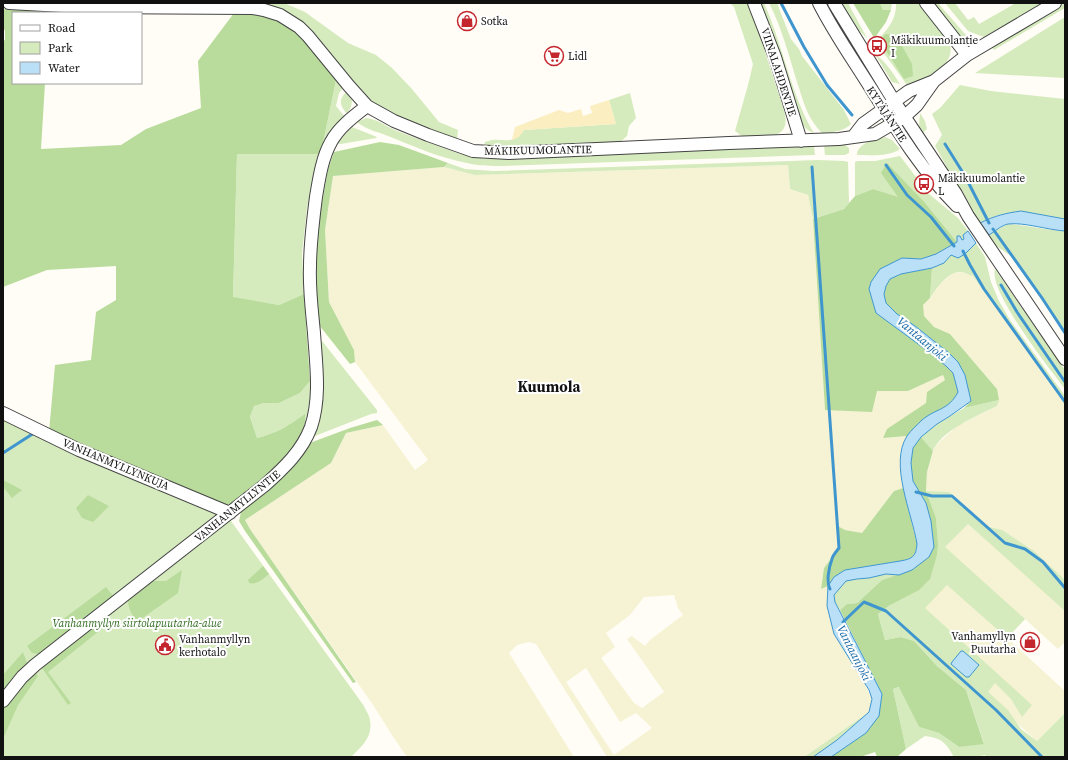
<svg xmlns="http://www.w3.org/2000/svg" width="1068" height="760" viewBox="0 0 1068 760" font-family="'Source Serif 4',serif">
	<rect width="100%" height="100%" fill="#fffdf5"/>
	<path fill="#f6f3d4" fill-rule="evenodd" d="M 788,165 L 790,189 L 808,195 L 813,219 L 825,410 L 877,391 L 908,391 L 943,375 L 945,380 L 927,392 L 926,403 L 888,429 L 884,438 L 907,436 L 900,454 L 900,468 L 903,488 L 894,491 L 862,533 L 845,530 L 836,525 L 839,548 L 824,568 L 821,589 L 828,586 L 827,606 L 872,699 L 869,712 L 804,757 L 607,757 L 536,644 L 529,642 L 517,645 L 509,653 L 574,757 L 407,757 L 394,738 L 373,705 L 250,529 L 245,520 L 331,463 L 346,433 L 383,425 L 415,470 L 428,460 L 355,362 L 354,350 L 329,302 L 325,230 L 333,176 L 444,167 L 475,175 ZM 674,595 L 678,608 L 683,615 L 650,640 L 645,646 L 632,636 L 627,639 L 664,692 L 642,708 L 634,703 L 601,658 L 615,647 L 606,633 L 630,615 L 644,597 ZM 586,668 L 620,722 L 636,713 L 652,728 L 614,755 L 566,682 Z
		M 961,272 L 973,276 L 1065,404 L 1065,642 L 1058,649 L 1025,619 L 1007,638 L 1065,691 L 1065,713 L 1037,741 L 951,664 L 912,624 L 926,491 L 927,472 L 935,446 L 957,426 L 997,406 L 997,389 L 950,334 L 934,327 L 924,316 L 923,312 L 923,305 L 930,298 L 938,286 L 952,274 Z"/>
	<path fill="#d5ebbd" d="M 263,3 L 284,3 L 305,12 L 348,43 L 376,55 L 392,68 L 412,89 L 439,122 L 458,130 L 457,140 L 395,118 L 367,99 L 316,35 L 299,20 L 282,10 Z
		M 730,3 L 747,3 L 756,24 L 783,107 C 790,128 783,136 762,137 C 757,137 750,139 746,138 C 742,137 738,133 735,131 L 748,85 L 753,64 L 734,7 Z
		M 759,3 L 764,3 C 783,45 790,93 814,133 C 805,130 802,124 798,116 Z
		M 769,3 L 777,3 L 791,39 L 799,49 L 802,56 L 844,110 L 851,124 C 845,131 832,132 823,134 C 807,118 804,103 797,82 C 789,56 782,28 769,3 Z
		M 839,3 L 848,3 L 867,38 L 855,27 Z
		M 880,3 L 892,3 L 891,10 L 883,10 Z
		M 896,3 L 919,3 C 927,13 943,28 948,40 C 960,63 928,78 911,85 L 907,85 L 878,45 L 877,41 C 887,30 897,19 896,3 Z
		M 933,3 L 938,3 L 965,34 L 977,40 C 970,41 966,39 960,35 Z
		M 945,3 L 955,3 L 968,20 L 974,17 L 979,24 L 1016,3 L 1043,3 L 984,37 L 968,31 Z
		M 1065,3 L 1065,8 L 994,50 L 991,46 Z
		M 1065,17 L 1065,78 L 975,73 Z
		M 875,54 C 886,62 893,73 900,84 L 892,82 Z
		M 336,80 L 343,88 L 339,93 L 336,106 L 345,117 L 322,148 Z
		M 960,85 L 991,91 L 1065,99 L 1065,219 C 1030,213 1013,206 980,223 L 962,197 L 949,171 L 935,146 L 942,135 L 932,114 L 940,108 Z
		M 346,92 L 352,100 L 351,107 L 347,114 C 340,106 338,100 346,92 Z
		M 630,93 L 636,118 L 629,126 L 627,136 L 620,142 L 495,148 L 484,146 L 485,142 C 501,135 512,148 524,130 L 616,124 L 609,100 Z
		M 920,113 L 925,121 L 927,129 L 923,133 L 919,125 Z
		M 366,118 C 378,119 387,127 397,131 L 460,154 L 485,159 L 800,147 L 814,146 L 815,155 L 813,155 L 503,166 C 491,166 478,166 467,163 C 440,158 413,146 388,136 C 378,132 365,129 357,122 Z
		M 352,127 L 377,137 L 376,138 L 341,144 L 337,143 Z
		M 885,137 L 892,140 L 900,149 C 889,157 870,155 857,155 C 857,143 876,139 885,137 Z
		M 824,145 L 845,145 L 849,148 L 849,153 L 845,155 L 825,155 Z
		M 237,154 L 318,154 L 307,208 L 302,253 L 304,294 L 279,305 L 233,298 Z
		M 900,156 L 929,194 L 958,218 L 968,231 L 963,235 L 964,239 L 957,242 L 926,204 L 899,198 L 873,189 L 855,196 L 855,162 L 858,161 L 875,161 Z
		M 818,160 L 844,161 L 848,162 L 849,203 L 844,209 L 813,219 L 808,195 L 790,189 L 788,165 L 475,175 L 444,167 L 448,163 L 465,169 L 493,171 Z
		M 1007,224 C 1027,225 1045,230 1065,231 L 1065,333 L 1014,258 L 995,245 L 989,235 Z
		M 976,243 L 985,257 L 991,282 L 999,301 L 1010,320 L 1065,396 L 1065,404 L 973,276 C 969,275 964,272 961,272 C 948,271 936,289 930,298 L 932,268 L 944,263 L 951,255 L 965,254 Z
		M 995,269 L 1065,370 L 1065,389 C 1050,369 988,291 995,269 Z
		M 320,340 L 322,341 L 377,410 L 377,413 L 371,414 L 315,436 L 312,433 Z
		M 310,381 L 310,401 L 307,419 L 305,415 C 289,425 275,434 257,438 L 250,417 L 254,406 L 264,403 L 279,403 L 300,393 Z
		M 999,400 L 997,406 C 979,415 940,431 933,451 L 921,437 L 937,424 L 964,408 Z
		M 3,419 L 216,511 L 231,521 L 364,706 C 366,711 370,716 370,721 C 373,737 361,747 351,757 L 3,757 Z
		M 926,491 L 949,492 L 989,527 L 1002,530 L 1034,551 L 1065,580 L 1065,611 L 968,524 L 945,547 L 1025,619 L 1007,638 L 947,585 L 925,608 L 1032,705 L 1022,717 L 1011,699 L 995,683 L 988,692 L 1008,710 L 1021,729 L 1037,741 L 1065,713 L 1065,757 L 986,757 L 985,755 L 977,757 L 954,757 C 946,743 942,738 925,736 L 906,749 L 893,689 L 900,687 L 919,727 L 939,733 L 959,747 L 984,743 L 966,690 L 937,666 L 914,641 L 901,637 L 885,640 L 878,614 L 890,605 L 937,555 L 938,545 L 936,518 Z
		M 886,574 L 899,575 L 882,580 L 857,603 L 847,604 L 840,610 L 835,602 L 834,595 L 846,581 L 857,579 L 869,578 Z
		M 869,712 L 837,740 L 814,757 L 804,757 Z"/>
	<path fill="#b9dc9c" d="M 853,3 L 880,3 L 883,10 L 891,10 L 886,22 L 876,36 L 873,36 Z
		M 3,9 L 50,12 L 50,13 L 13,13 L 13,83 L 45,83 L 41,149 L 121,145 L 146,129 L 201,108 L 198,61 L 234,13 C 241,13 248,13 255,14 C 295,20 313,51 336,80 L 322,148 L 318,154 L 237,154 L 233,297 L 279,305 L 304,294 L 310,381 L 300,393 L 279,403 L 264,403 L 254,406 L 250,417 L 257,438 C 275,434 290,425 305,414 C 310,428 285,459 276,470 C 266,481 244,494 232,504 L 226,505 L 49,432 L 55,365 L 91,360 L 96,312 L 116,300 L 116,266 L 47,270 L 3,287 L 3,41 L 5,40 L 5,30 L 3,29 Z
		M 885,34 L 896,35 L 912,64 L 913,76 L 904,79 L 880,41 Z
		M 380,142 L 399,145 L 448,163 L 444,167 L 333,176 L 325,230 L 329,302 L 354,350 L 355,362 L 350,364 L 319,325 L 316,285 L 316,256 L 319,220 L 328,169 L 334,152 Z
		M 887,163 L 926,204 L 957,242 L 936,254 L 921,259 L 902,258 L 871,282 L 869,289 L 876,313 L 933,355 L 946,366 L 953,373 L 958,392 L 954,400 L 944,408 L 924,419 L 907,436 L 883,438 L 887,429 L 926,403 L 927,392 L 945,380 L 943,375 L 908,391 L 877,391 L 872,412 L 825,410 L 813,219 L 844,209 L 855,196 L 873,189 L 898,197 L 881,173 Z
		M 932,268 L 930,298 L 923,305 L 924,316 L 934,327 L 950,334 L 997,389 L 999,400 L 964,408 L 971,401 L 965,375 L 949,353 L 915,326 L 897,314 L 886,303 L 884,294 L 886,286 L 890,279 L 901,274 Z
		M 377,420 L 383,425 L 346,433 L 331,463 L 245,520 L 250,529 L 356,682 L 353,683 L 245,531 L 239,521 L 241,512 L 286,473 L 307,444 L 350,428 Z
		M 921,437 L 933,451 L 927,472 L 926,491 L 936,518 L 938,545 L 937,555 L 930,579 L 919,590 L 890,605 L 878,614 L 885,640 L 901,637 L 914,641 L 937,666 L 966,690 L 984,744 L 959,747 L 939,733 L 919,727 L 899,687 L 893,689 L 906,749 L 897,757 L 877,757 L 875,752 L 860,757 L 831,757 L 866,733 L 882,694 L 840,610 L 847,604 L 857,603 L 882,580 L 912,570 L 929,557 L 926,503 L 913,481 L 911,463 L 913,448 Z
		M 3,480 L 22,490 L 12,498 L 3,487 Z
		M 903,488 L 917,544 C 916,557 912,559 900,561 L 845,570 L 834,577 L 828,586 L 821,589 L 824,568 L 839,548 L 836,525 L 845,530 L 862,533 L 894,491 Z
		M 88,495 L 109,506 L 93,522 L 82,518 L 76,508 Z
		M 263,566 L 269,574 C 263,579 257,585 249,583 L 248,580 Z
		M 182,570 L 178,593 L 137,622 C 132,614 128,609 128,600 L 152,581 L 166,581 Z
		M 106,587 L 114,597 L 38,654 L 32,653 L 27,646 Z
		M 100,622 L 104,627 L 48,672 L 71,703 L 68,705 L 42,668 L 61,651 Z
		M 23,652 L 27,663 L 3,690 L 3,675 Z
		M 33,670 L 38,676 L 18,705 L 3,739 L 3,709 L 7,701 Z"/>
	<path fill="#fbeec1" d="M 609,100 L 616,124 L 524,130 L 519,137 L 512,140 L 515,127 L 559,110 L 568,113 L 581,109 L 583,116 L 592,113 L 590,106 Z"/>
	<path fill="#b9e0f7" stroke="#3f96cf" d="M 1021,211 L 1065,219 L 1065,231 C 1048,230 1024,222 1008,224 C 1002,225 994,232 989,235 L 980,223 C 994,216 1006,213 1021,211 Z
		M 968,231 L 976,243 L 965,254 L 958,258 L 951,255 L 944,263 L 932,268 L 901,274 L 890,279 L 886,286 L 884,294 L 886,303 L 897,314 L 915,326 L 949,353 L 958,362 L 965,375 L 971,401 L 950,416 L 937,424 L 921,437 L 913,448 L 911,463 L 913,481 L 926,503 L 931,521 L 934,547 L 929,557 L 912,570 L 899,575 L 886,574 L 869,578 L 857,579 L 846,581 L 834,595 L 835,602 L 882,694 L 879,716 L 866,733 L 831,757 L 813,757 L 837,740 L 869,712 L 872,699 L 869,690 L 834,634 L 827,606 L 828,586 L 834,577 L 845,570 L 900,561 C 912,559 916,557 917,544 C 912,513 889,464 907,436 C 911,430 917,425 922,420 C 936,408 948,411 958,392 L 953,373 L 946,366 L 933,355 L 876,313 L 869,289 L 871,282 L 880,269 L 902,258 L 921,259 L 936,254 L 957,242 L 957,236 L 960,236 L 962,240 L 964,239 L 963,235 Z
		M 961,651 L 963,651 L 979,665 L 969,677 L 966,677 L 951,664 L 952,662 Z"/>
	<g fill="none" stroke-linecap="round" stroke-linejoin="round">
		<path stroke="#3f96cf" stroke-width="3" d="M 781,3 L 804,47 L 827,85 L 852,115
			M 945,144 L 965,176 L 989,223
			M 886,165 L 907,195 L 931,217 L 954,246
			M 812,167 L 839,548 C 836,552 833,555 832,559 C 829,567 826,582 830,589
			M 993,229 L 1042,298 L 1065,333
			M 963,251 L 970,265 L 984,289 L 1065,402
			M 1001,285 L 1017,312 L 1065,382
			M 3,453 L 34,433
			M 916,492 L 932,496 L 952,496 L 1005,543 L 1025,549 L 1043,562 L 1065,588
			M 843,622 L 864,602 L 886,611 L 996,710 L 1042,757"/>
		<defs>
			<path id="minor" d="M 9,3 L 80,7 L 253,8 L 264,10 L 280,15 L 299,27 L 308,36 L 349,86 L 367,106 L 394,121 L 428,135 L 473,151 L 509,153 L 729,143 L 839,139 L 875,134 L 904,117 L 917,105 L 934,81 L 967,55 L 1055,3
				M 754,3 L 775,57 L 801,141
				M 819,3 C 834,33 854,61 872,90 C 897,130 923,172 957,206
				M 834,3 L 894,101 L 956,194 L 968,216 L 1065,359
				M 926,3 L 967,55
				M 853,137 L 863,124 L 909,91 L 934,81
				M 3,413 L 79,450 L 230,513
				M 3,701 L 22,677 L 35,665 L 265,485 C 284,468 302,451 311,427 C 321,397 316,364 314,333 C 312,311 309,289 310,267 C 310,243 313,220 316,197 C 319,179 322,158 331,142 C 339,127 354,116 367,106"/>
		</defs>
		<use href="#minor" stroke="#444" stroke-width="14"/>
		<use href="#minor" stroke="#fff" stroke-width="12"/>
	</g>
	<defs>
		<symbol id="shop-ring" viewBox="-11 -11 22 22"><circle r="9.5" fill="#fff" stroke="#c4262e" stroke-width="1.5"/><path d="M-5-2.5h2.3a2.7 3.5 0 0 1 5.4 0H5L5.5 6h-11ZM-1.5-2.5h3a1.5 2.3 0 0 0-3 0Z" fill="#c4262e"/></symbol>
		<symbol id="bus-ring" viewBox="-11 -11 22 22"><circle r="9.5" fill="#fff" stroke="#c4262e" stroke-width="1.5"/><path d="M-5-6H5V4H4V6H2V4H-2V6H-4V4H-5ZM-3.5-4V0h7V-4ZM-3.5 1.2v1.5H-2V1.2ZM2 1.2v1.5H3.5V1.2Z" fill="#c4262e"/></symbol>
		<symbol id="supermarket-ring" viewBox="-11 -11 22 22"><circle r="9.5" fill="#fff" stroke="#c4262e" stroke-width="1.5"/><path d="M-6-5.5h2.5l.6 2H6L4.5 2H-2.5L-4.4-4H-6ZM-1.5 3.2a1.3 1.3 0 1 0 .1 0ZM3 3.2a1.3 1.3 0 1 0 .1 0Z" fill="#c4262e"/></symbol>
		<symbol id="civic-ring" viewBox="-11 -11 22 22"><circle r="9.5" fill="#fff" stroke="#c4262e" stroke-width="1.5"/><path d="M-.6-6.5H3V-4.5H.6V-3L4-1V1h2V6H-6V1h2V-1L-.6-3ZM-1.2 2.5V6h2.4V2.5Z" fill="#c4262e"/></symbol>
	</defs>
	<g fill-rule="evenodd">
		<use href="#shop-ring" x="456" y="10" width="22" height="22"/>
		<use href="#bus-ring" x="866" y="35" width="22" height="22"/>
		<use href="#supermarket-ring" x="543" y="45" width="22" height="22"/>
		<use href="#bus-ring" x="913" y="173" width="22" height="22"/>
		<use href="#shop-ring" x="1019" y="631" width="22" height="22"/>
		<use href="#civic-ring" x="154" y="634" width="22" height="22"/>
	</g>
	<g text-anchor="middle" stroke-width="4" stroke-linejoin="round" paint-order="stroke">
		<g font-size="11" fill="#111" stroke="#fff" text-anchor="start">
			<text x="481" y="25">Sotka</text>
			<text x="891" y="44">Mäkikuumolantie<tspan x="891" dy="13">I</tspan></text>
			<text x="568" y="60">Lidl</text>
			<text x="938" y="182">Mäkikuumolantie<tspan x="938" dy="13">L</tspan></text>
			<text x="1016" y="640" text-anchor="end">Vanhamyllyn<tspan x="1016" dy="13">Puutarha</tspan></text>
			<text x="179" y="643">Vanhanmyllyn<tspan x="179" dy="13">kerhotalo</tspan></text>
		</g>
		<g font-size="11" fill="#111" stroke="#fff">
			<text transform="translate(779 72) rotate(72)" y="4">VIINALAHDENTIE</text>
			<text transform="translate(887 114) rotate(57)" y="4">KYTÄJÄNTIE</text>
			<text transform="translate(538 150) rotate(-1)" y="4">MÄKIKUUMOLANTIE</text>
			<text transform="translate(116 464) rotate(23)" y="4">VANHANMYLLYNKUJA</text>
			<text transform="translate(237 506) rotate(-39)" y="4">VANHANMYLLYNTIE</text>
		</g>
		<g font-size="11" font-style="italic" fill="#2f6b1f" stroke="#fff">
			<text x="137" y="627">Vanhanmyllyn siirtolapuutarha-alue</text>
		</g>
		<g font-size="12" font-style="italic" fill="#1768a6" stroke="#fff">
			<text transform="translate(922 339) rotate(40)" y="4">Vantaanjoki</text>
			<text transform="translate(854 653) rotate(63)" y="4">Vantaanjoki</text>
		</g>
		<g font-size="15" font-weight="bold" fill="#111" stroke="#fff">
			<text x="549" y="392">Kuumola</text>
		</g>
	</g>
	<rect width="1068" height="760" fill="none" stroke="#111111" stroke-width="8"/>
	<rect x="12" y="12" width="130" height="72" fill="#ffffff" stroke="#a0a0a0"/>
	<rect x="20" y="25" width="20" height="6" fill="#ffffff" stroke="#a0a0a0"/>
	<text x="48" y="32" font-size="12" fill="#111111">Road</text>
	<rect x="20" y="42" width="20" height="12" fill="#d5ebbd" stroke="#a0a0a0"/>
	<text x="48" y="52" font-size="12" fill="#111111">Park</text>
	<rect x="20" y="62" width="20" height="12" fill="#b9e0f7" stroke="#a0a0a0"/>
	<text x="48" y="72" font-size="12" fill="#111111">Water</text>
</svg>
